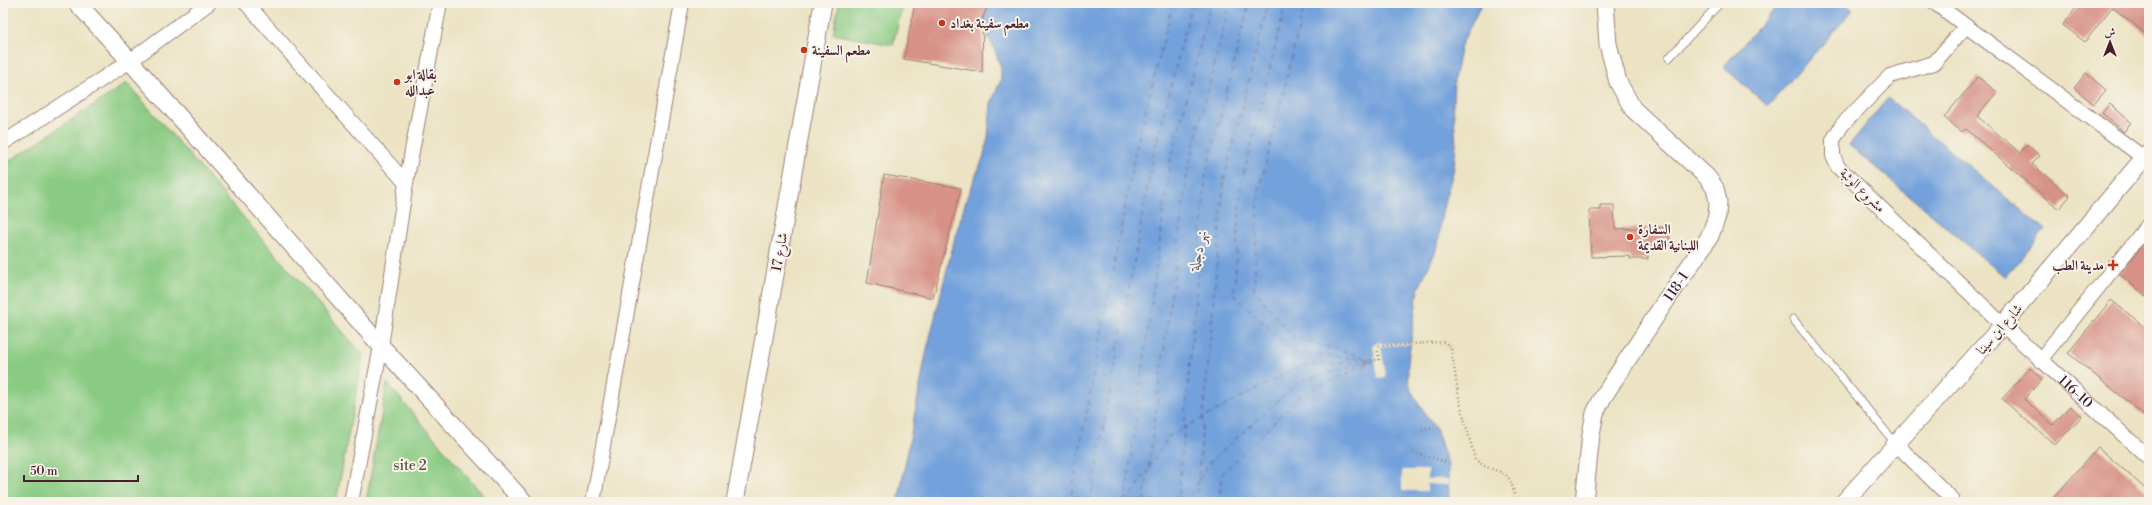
<svg xmlns="http://www.w3.org/2000/svg" width="2152" height="505" viewBox="0 0 2152 505" font-family="'Libre Bodoni',Amiri,serif">
	<rect width="100%" height="100%" fill="#f7f3e8"/>
	<filter id="ink" filterUnits="userSpaceOnUse"><feTurbulence type="fractalNoise" baseFrequency=".025" numOctaves="2"/><feDisplacementMap in="SourceGraphic" scale="8" xChannelSelector="R" yChannelSelector="G"/><feConvolveMatrix kernelMatrix="1 2 1 2 8 2 1 2 1" color-interpolation-filters="sRGB"/></filter>
	<filter id="wash" filterUnits="userSpaceOnUse"><feTurbulence type="fractalNoise" baseFrequency=".012" numOctaves="4" result="noise"/><feDisplacementMap in="SourceGraphic" scale="16" xChannelSelector="R" yChannelSelector="G"/><feGaussianBlur stdDeviation="0.9" result="paint"/><feColorMatrix in="noise" values="0 0 0 0 0 0 0 0 0 0 0 0 0 0 0 0 0 1.4 0 .05"/><feComposite in="paint" operator="in"/></filter>
	<g filter="url(#wash)">
		<rect width="100%" height="100%" fill="#ebe3c3"/>
		<path fill="#8acb83" stroke="#6a7557" d="M 839,3 L 903,3 L 893,45 L 833,34 Z
			M 127,83 L 363,355 L 336,502 L 3,502 L 3,165 Z
			M 387,383 L 489,502 L 366,502 Z"/>
		<path fill="#73a1db" stroke="#5e6083" d="M 989,3 L 1482,3 L 1461,45 L 1454,80 L 1453,103 L 1456,145 L 1454,168 L 1442,212 L 1438,246 L 1418,290 L 1408,362 L 1408,377 L 1411,391 L 1437,431 L 1448,465 L 1449,502 L 898,502 L 927,349 L 954,241 L 967,197 L 983,158 L 988,138 L 991,103 L 1001,80 L 1001,68 L 995,51 L 983,25 L 985,10 Z
			M 1780,3 L 1845,3 L 1853,10 L 1768,106 L 1723,67 Z
			M 1888,98 L 2045,230 L 2005,277 L 1849,145 Z"/>
		<path fill="#ebe3c3" d="M 1380,342 L 1381,344 L 1411,342 L 1410,344 L 1381,346 L 1386,377 L 1378,378 L 1373,344 Z
			M 1402,470 L 1427,470 L 1427,479 L 1448,479 L 1448,485 L 1427,484 L 1427,491 L 1402,491 Z"/>
		<g fill="none" stroke-linecap="round" stroke-linejoin="round">
			<path stroke="#5a5371" stroke-width="1" stroke-dasharray="5 4" stroke-linecap="butt" d="M 1286,3 L 1241,185 L 1234,295 L 1296,353 L 1375,360
				M 1305,3 L 1259,191 L 1254,289 L 1293,337 L 1373,360
				M 1149,468 L 1169,436 L 1298,367 L 1371,361
				M 1199,479 L 1208,464 L 1300,381 L 1373,361
				M 1070,502 L 1135,152 L 1173,3
				M 1090,502 L 1153,157 L 1192,3
				M 1125,502 L 1170,163 L 1211,3
				M 1128,502 L 1147,471
				M 1144,502 L 1188,169 L 1230,3
				M 1178,502 L 1206,174 L 1249,3
				M 1186,502 L 1198,482
				M 1196,502 L 1224,180 L 1268,3
				M 1219,502 L 1222,474 L 1302,394 L 1375,361"/>
		</g>
		<g id="blocks">
			<path fill="#d79186" d="M 915,3 L 989,3 L 983,17 L 982,72 L 904,59 Z
				M 2080,3 L 2149,3 L 2149,36 L 2112,7 L 2085,42 L 2063,25 Z
				M 2086,73 L 2106,90 L 2094,104 L 2074,88 Z
				M 1978,77 L 1997,92 L 1977,116 L 2020,153 L 2027,144 L 2040,156 L 2032,164 L 2070,196 L 2059,209 L 1966,129 L 1962,132 L 1944,117 Z
				M 2110,104 L 2131,122 L 2124,132 L 2102,113 Z
				M 884,175 L 961,188 L 933,298 L 867,283 Z
				M 1600,205 L 1614,205 L 1615,229 L 1669,227 L 1670,246 L 1647,246 L 1648,259 L 1630,259 L 1630,256 L 1591,257 L 1589,210 L 1600,210 Z
				M 2143,245 L 2149,251 L 2149,299 L 2120,274 Z
				M 2111,300 L 2149,330 L 2149,419 L 2068,353 Z
				M 2030,368 L 2042,379 L 2024,399 L 2053,425 L 2070,406 L 2082,416 L 2055,445 L 2002,399 Z
				M 2098,447 L 2149,492 L 2149,502 L 2050,502 Z"/>
		</g>
	</g>
	<g filter="url(#ink)">
		<use href="#blocks" fill-opacity="0" stroke="#9a8177" stroke-width="1"/>
		<g fill="none" stroke-linecap="round" stroke-linejoin="round">
			<defs>
				<path id="service" d="M 1669,58 L 1720,3
					M 1793,319 L 1896,444"/>
				<g id="minor">
					<path d="M 246,3 L 406,183"/>
					<path d="M 1935,3 L 2144,158"/>
					<path id="s1" d="M 1966,26 L 1934,63 L 1890,76 L 1842,125 L 1833,140 L 1833,156 L 1838,167 L 2003,325 L 2149,458"/>
					<path d="M 3,143 L 130,61 L 209,3"/>
					<path d="M 2040,360 L 2149,224"/>
					<path d="M 1896,444 L 1952,499"/>
					<path d="M 351,502 L 381,346 L 406,183 L 440,3"/>
					<path d="M 593,502 L 682,3"/>
				</g>
				<g id="tertiary">
					<path d="M 77,3 L 130,61 L 381,346 L 524,502"/>
					<path d="M 735,502 L 823,3"/>
					<path id="s2" d="M 1584,502 L 1591,434 L 1595,413 L 1603,397 L 1659,311 L 1710,236 L 1717,216 L 1718,202 L 1715,188 L 1707,177 L 1633,109 L 1618,82 L 1608,44 L 1605,3"/>
					<path d="M 1844,502 L 2003,325 L 2149,152"/>
				</g>
			</defs>
			<use href="#service" stroke="#9a8177" stroke-width="9"/>
			<use href="#minor" stroke="#9a8177" stroke-width="16"/>
			<use href="#tertiary" stroke="#9a8177" stroke-width="19"/>
			<path stroke="#9a8177" stroke-width="2.5" stroke-dasharray="1 3" stroke-linecap="butt" d="M 1375,360 L 1379,360 L 1377,346 L 1444,342 L 1451,347 L 1459,399 L 1475,459 C 1496,479 1511,460 1515,502
				M 1422,429 L 1434,427
				M 1413,453 L 1447,462"/>
			<use href="#service" stroke="#fff" stroke-width="7"/>
			<use href="#minor" stroke="#fff" stroke-width="14"/>
			<use href="#tertiary" stroke="#fff" stroke-width="17"/>
		</g>
	</g>
	<g fill="#c8321e" stroke="#f7f3e8" stroke-width="1.5">
		<circle cx="942" cy="23" r="4"/>
		<circle cx="804" cy="50" r="4"/>
		<circle cx="397" cy="82" r="4"/>
		<circle cx="1630" cy="237" r="4"/>
		<path d="M2111 259h4v4h4v4h-4v4h-4v-4h-4v-4h4z"/>
	</g>
	<g text-anchor="middle" stroke-width="4" stroke-linejoin="round" paint-order="stroke">
		<g font-size="14" font-weight="bold" fill="#4a1f2b" stroke="#f7f3e8" text-anchor="start">
			<text x="950" y="28">مطعم سفينة بغداد</text>
			<text x="812" y="55">مطعم السفينة</text>
			<text x="405" y="79">بقالة ابو<tspan x="405" dy="16">عبدالله</tspan></text>
			<text x="1638" y="234">السفارة<tspan x="1638" dy="16">اللبنانية القديمة</tspan></text>
			<text x="2104" y="270" text-anchor="end">مدينة الطب</text>
		</g>
		<g font-size="14" fill="#4a1f2b" stroke="#f7f3e8">
			<text transform="translate(1863 190) rotate(44)" y="5">مشروع الوثبة</text>
			<text transform="translate(779 252) rotate(-80)" y="5">شارع 17</text>
			<text dy="5" stroke="none"><textPath href="#s2" startOffset="240">118-1</textPath></text>
			<text transform="translate(1999 329) rotate(-49)" y="5">شارع ابن سينا</text>
			<text dy="5" stroke="none"><textPath href="#s1" startOffset="536">116-10</textPath></text>
		</g>
		<g font-size="14" fill="#5d5345" stroke="#f7f3e8">
			<text x="410" y="470">site 2</text>
		</g>
		<g font-size="15" font-style="italic" fill="#5a5371" stroke="#f7f3e8">
			<text transform="translate(1198 250) rotate(-78)" y="5">نهر دجلة</text>
		</g>
	</g>
	<rect width="2152" height="505" fill="none" stroke="#f7f3e8" stroke-width="16"/>
	<g transform="translate(2110 42)" stroke="#f7f3e8" stroke-width="3" paint-order="stroke">
	<path d="M0-3L7 15L0 10L-7 15Z" fill="#4a1f2b"/>
	<text y="-6" font-size="11" font-weight="bold" text-anchor="middle" fill="#4a1f2b">ش</text>
	</g>
	<path d="M24 475v6h114v-6" fill="none" stroke="#4a1f2b" stroke-width="2"/>
	<text x="30" y="475" font-size="12" fill="#4a1f2b" stroke="#f7f3e8" stroke-width="3" paint-order="stroke">50 m</text>
</svg>
